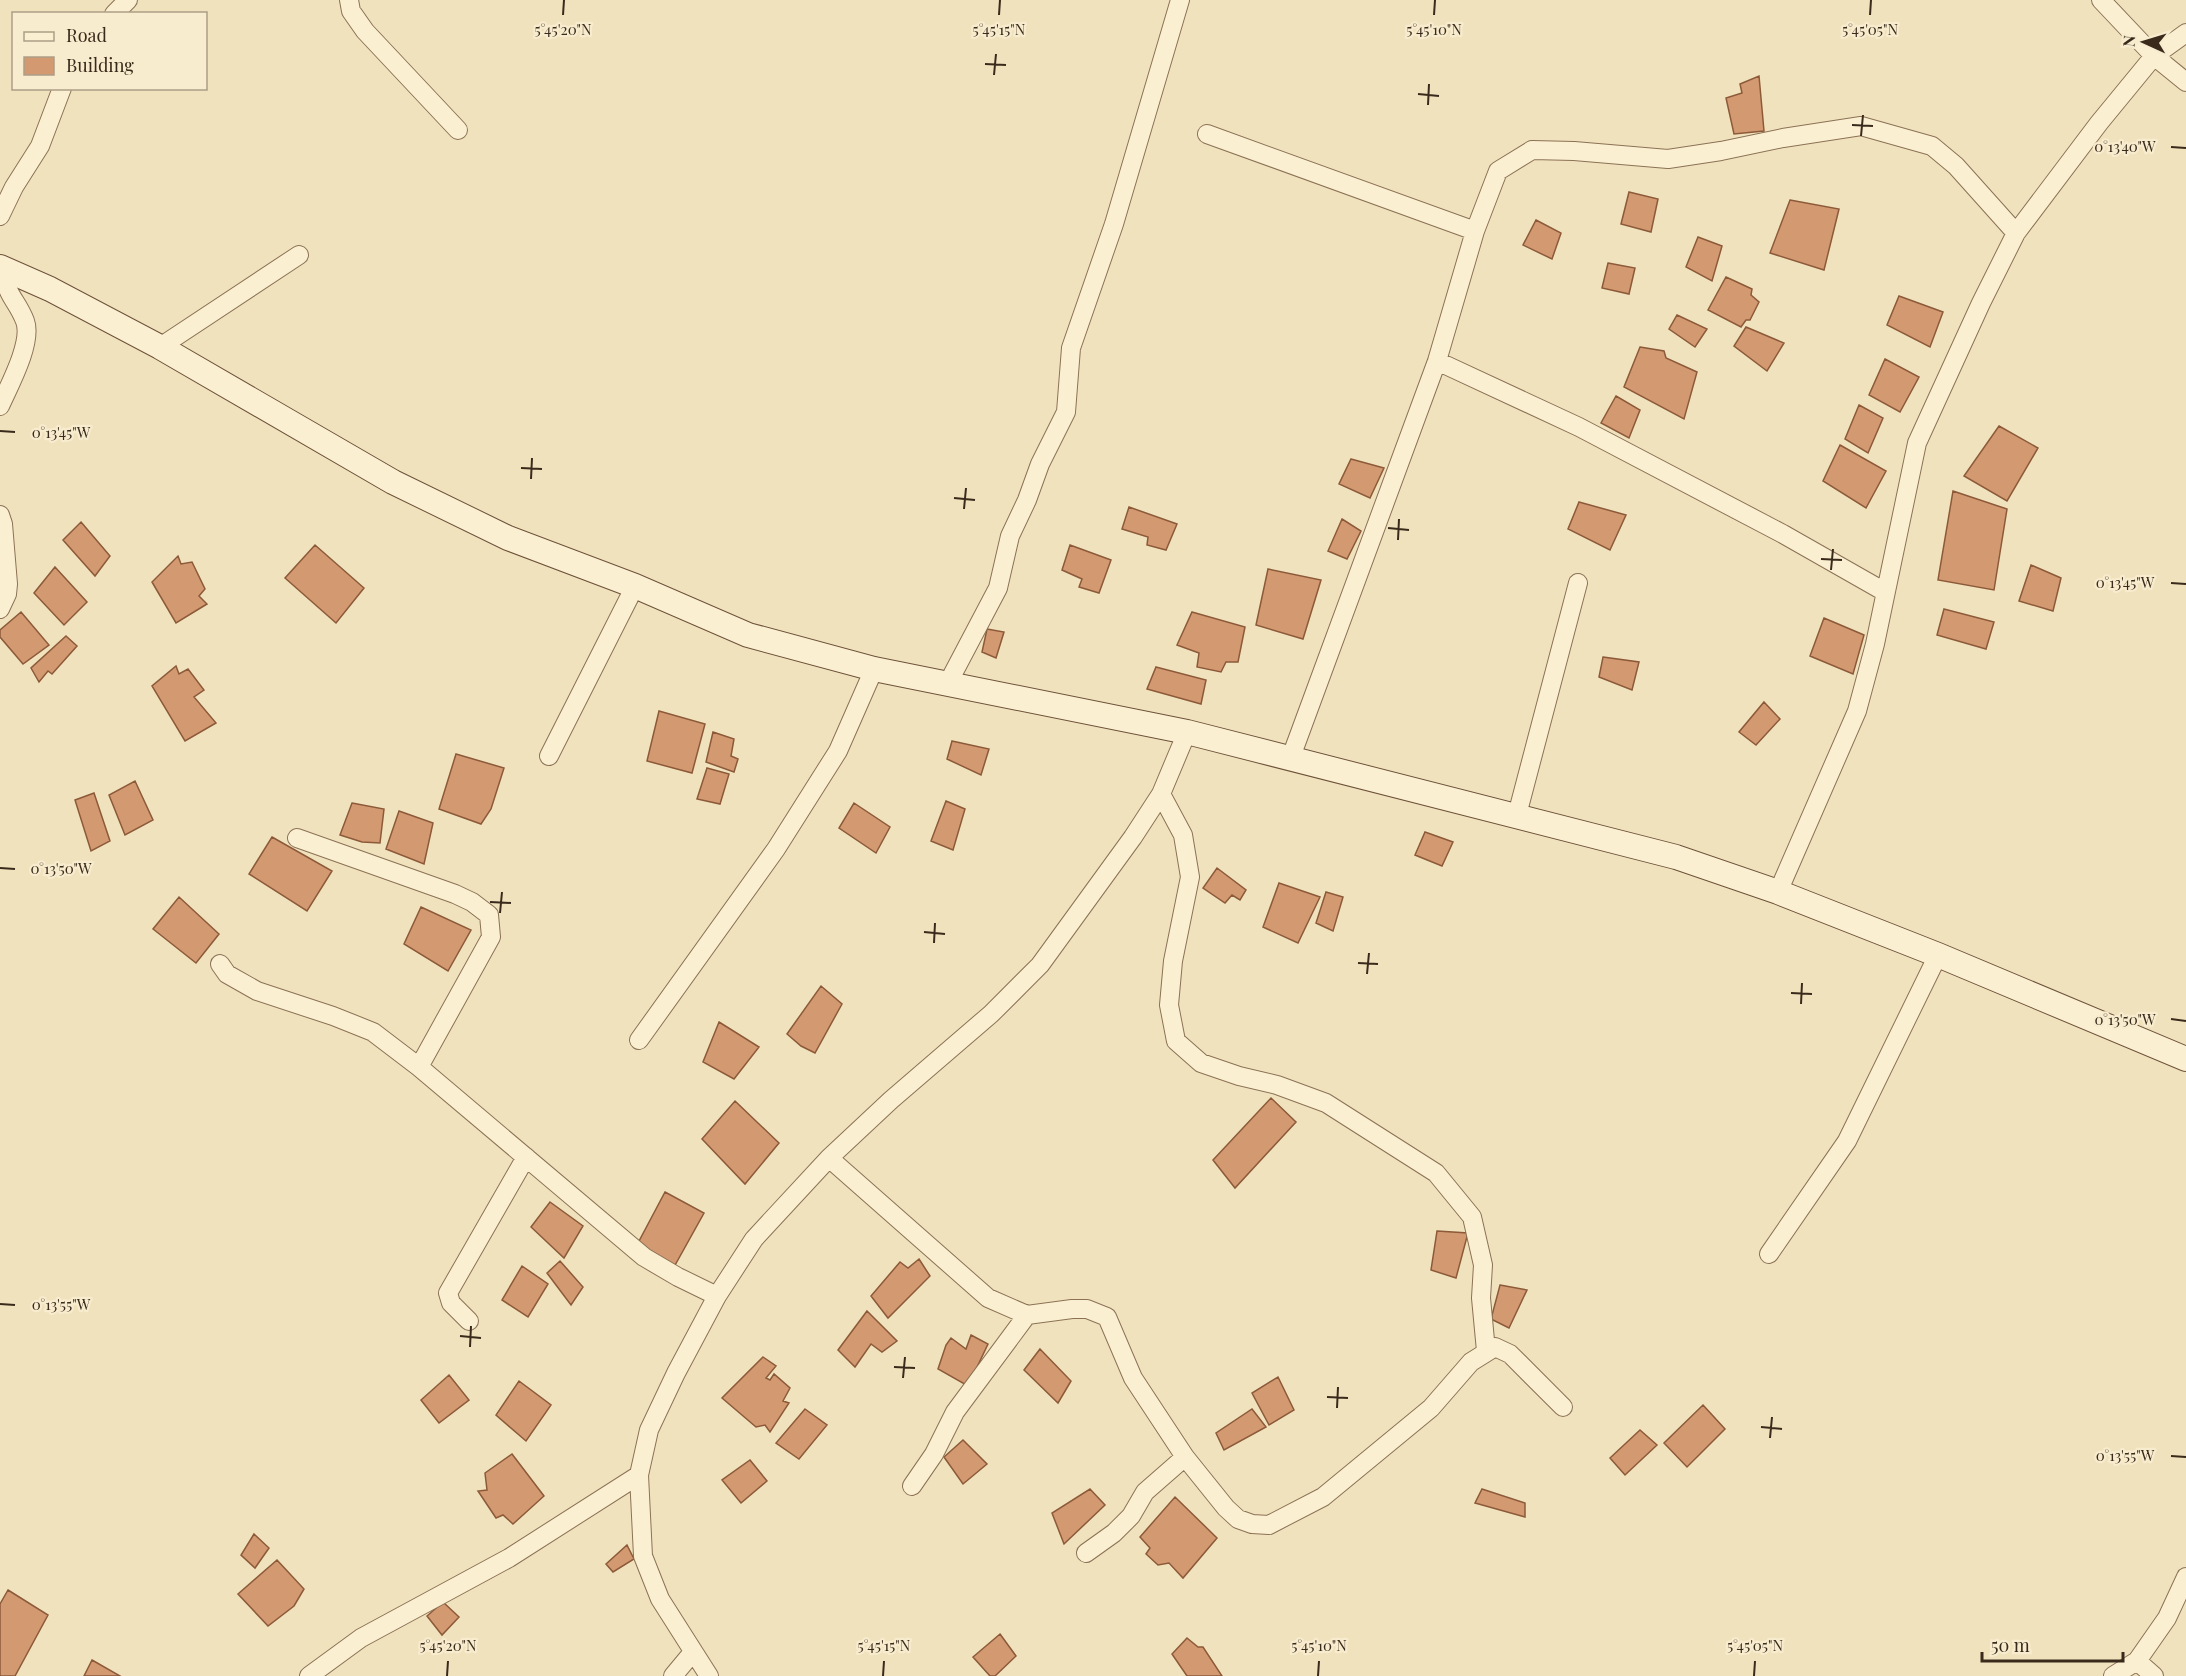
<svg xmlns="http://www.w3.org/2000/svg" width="2186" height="1676" viewBox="0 0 2186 1676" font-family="'Playfair Display',serif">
	<rect width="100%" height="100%" fill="#f1e2be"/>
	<path fill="#d39971" stroke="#8c5a39" stroke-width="1.5" d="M 1759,76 L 1764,131 L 1734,134 L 1726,98 L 1742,93 L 1740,84 Z
		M 1629,192 L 1658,199 L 1651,232 L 1621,224 Z
		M 1790,200 L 1839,209 L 1824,270 L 1770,253 Z
		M 1536,220 L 1561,233 L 1552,259 L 1523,245 Z
		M 1698,237 L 1722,246 L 1712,281 L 1686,267 Z
		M 1608,263 L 1635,268 L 1629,294 L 1602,288 Z
		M 1726,277 L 1752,289 L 1751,295 L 1759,302 L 1750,320 L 1746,320 L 1741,327 L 1708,310 Z
		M 1899,296 L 1943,312 L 1930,347 L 1887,325 Z
		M 1677,315 L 1707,329 L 1695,347 L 1669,329 Z
		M 1746,327 L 1784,343 L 1767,371 L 1734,346 Z
		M 1640,347 L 1664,351 L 1666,358 L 1697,372 L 1684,419 L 1624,387 Z
		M 1885,359 L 1919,377 L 1900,412 L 1869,395 Z
		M 1616,396 L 1640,410 L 1629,438 L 1601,423 Z
		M 1859,405 L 1883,418 L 1868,453 L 1845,439 Z
		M 1999,426 L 2038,448 L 2007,501 L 1964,476 Z
		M 1840,445 L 1886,471 L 1866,508 L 1823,481 Z
		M 1351,459 L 1384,468 L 1370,498 L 1339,484 Z
		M 1953,491 L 2007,509 L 1994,590 L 1938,580 Z
		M 1579,502 L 1626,515 L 1610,550 L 1568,529 Z
		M 1129,507 L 1177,524 L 1166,550 L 1147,545 L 1148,537 L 1122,529 Z
		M 1342,519 L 1361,531 L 1347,559 L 1328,551 Z
		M 81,522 L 110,556 L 95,576 L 63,540 Z
		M 315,545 L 364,588 L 336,623 L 285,578 Z
		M 1070,545 L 1111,560 L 1099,593 L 1079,587 L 1082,579 L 1062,570 Z
		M 178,556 L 181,564 L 192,562 L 205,589 L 199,596 L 207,604 L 176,623 L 152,582 Z
		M 2031,565 L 2061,578 L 2053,611 L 2019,601 Z
		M 55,567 L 87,602 L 64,625 L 34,593 Z
		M 1268,569 L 1321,580 L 1303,639 L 1256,625 Z
		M 1944,609 L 1994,622 L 1986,649 L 1937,635 Z
		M 21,612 L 49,645 L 23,664 L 0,637 L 0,630 Z
		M 1192,612 L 1245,627 L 1238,662 L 1226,662 L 1221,672 L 1197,667 L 1199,653 L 1177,645 Z
		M 1824,618 L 1864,635 L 1853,674 L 1810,656 Z
		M 987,629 L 1004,632 L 996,658 L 982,652 Z
		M 66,636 L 77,646 L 52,674 L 48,671 L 39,682 L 31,668 Z
		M 1603,657 L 1639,662 L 1632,690 L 1599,677 Z
		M 176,666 L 179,674 L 188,669 L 204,690 L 194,697 L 216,723 L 185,741 L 152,686 Z
		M 1156,667 L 1206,680 L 1201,704 L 1147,689 Z
		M 1764,702 L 1780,719 L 1756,745 L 1739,732 Z
		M 659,711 L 705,724 L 692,773 L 647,761 Z
		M 713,732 L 734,739 L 731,756 L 738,759 L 734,772 L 706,762 Z
		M 952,741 L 989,749 L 981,775 L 947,759 Z
		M 456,754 L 504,768 L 491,809 L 481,824 L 439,809 Z
		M 707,768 L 729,774 L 720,804 L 697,799 Z
		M 135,781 L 153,820 L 125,835 L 109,795 Z
		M 94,793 L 110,841 L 91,851 L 75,800 Z
		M 946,801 L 965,809 L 953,850 L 931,841 Z
		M 352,803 L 384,809 L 380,843 L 362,842 L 340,835 Z
		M 854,803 L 890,827 L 876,853 L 839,828 Z
		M 399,811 L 433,823 L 424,864 L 386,849 Z
		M 1425,832 L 1453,842 L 1442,866 L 1415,855 Z
		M 272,837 L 332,871 L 307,911 L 249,874 Z
		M 1217,868 L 1246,890 L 1240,900 L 1232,895 L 1225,903 L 1203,888 Z
		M 1279,883 L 1320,897 L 1298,943 L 1263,927 Z
		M 1326,892 L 1343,897 L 1333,931 L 1316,923 Z
		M 179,897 L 219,934 L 196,963 L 153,929 Z
		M 421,907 L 471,930 L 448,971 L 404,944 Z
		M 821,986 L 842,1004 L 815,1053 L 801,1046 L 787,1034 Z
		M 719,1022 L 759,1047 L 734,1079 L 703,1062 Z
		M 1271,1098 L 1296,1122 L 1235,1188 L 1213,1160 Z
		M 735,1101 L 779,1143 L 745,1184 L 702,1139 Z
		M 665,1192 L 704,1213 L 674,1267 L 638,1243 Z
		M 550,1202 L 583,1226 L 564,1258 L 531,1227 Z
		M 1437,1231 L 1468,1233 L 1456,1278 L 1431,1270 Z
		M 919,1259 L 930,1276 L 888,1318 L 871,1296 L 900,1262 L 908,1268 Z
		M 560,1261 L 583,1287 L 571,1305 L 547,1273 Z
		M 522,1266 L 548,1284 L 528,1317 L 502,1300 Z
		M 1500,1285 L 1527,1290 L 1509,1328 L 1491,1319 Z
		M 867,1311 L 897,1341 L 882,1352 L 871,1344 L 855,1367 L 838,1350 Z
		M 971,1335 L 988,1344 L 968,1386 L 938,1369 L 946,1345 L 951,1338 L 966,1349 Z
		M 1040,1349 L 1071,1381 L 1058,1403 L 1024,1370 Z
		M 763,1357 L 776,1366 L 766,1378 L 770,1380 L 774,1374 L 790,1388 L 783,1401 L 789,1403 L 770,1432 L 765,1425 L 756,1427 L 722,1398 Z
		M 449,1375 L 469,1400 L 439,1423 L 421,1400 Z
		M 1278,1377 L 1294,1410 L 1269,1425 L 1252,1393 Z
		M 519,1381 L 551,1405 L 526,1441 L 496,1415 Z
		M 1703,1405 L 1725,1429 L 1687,1467 L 1664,1443 Z
		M 805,1409 L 827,1425 L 799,1459 L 776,1443 Z
		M 1252,1409 L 1266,1427 L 1224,1450 L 1216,1433 Z
		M 1640,1430 L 1657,1445 L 1625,1475 L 1610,1458 Z
		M 963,1440 L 987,1464 L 963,1484 L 944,1457 Z
		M 512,1454 L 544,1496 L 513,1524 L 503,1515 L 496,1518 L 478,1491 L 487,1490 L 485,1473 Z
		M 750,1460 L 767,1481 L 741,1503 L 722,1480 Z
		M 1090,1489 L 1105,1505 L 1064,1544 L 1052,1513 Z
		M 1482,1489 L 1525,1503 L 1525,1517 L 1475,1503 Z
		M 1175,1497 L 1217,1538 L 1183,1578 L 1169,1563 L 1158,1565 L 1146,1554 L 1150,1548 L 1140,1537 Z
		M 254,1534 L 269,1548 L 255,1568 L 241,1555 Z
		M 627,1545 L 634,1559 L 613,1572 L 606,1564 Z
		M 277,1560 L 304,1589 L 294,1606 L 268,1626 L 238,1594 Z
		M 8,1590 L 48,1615 L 15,1676 L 0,1676 L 0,1604 Z
		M 443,1602 L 459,1617 L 442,1635 L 427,1616 Z
		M 1000,1634 L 1016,1656 L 995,1676 L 990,1676 L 973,1657 Z
		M 1187,1638 L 1198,1647 L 1203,1647 L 1222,1676 L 1187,1676 L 1172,1654 Z
		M 92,1660 L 120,1676 L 84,1676 Z"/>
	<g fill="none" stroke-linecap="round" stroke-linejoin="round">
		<defs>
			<path id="minor" d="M 349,0 L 351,11 L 365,31 L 458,130
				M 2101,0 L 2154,56 L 2186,82
				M 114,14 L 128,0
				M 1207,134 L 1475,231
				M 0,216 L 14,187 L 40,146 L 62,88
				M 160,347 L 299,255
				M 1437,361 L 1579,427 L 1783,534 L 1885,592
				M 0,406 C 9,386 33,342 25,321 C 16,298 6,297 4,269
				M 0,515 L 3,524 L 8,584 L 7,594 L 0,609
				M 948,683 L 998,588 L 1010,536 L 1027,500 L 1040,464 L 1066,412 L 1071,348 L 1114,224 L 1180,0
				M 549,756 L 635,586
				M 1291,757 L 1437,361 L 1475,231 L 1498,171 L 1532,150 L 1574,151 L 1668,159 L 1721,151 L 1783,138 L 1861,126 L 1932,146 L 1956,166 L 2016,233
				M 1161,794 L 1183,835 L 1190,877 L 1173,961 L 1169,1005 L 1176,1041 L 1201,1063 L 1239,1076 L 1277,1085 L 1326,1103 L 1436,1173 L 1472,1217 L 1483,1265 L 1481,1298 L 1486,1351
				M 1517,815 L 1578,583
				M 297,838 L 455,894 L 472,902 L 489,915 L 491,937 L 419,1067
				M 1778,892 L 1857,711 L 1875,644 L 1917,443 L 1981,303 L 2016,233 L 2099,123 L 2154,56 L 2186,33
				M 220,964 L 227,974 L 257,991 L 333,1016 L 373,1032 L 419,1067 L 644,1257 L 678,1277 L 717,1296
				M 639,1040 L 776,849 L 838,751 L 874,669
				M 829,1158 L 988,1298 L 1027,1315 L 1072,1309 L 1087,1309 L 1107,1317 L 1133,1378 L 1185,1457 L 1226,1508 L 1238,1519 L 1252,1524 L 1269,1525 L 1323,1497 L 1431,1408 L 1471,1362 L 1495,1347 L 1510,1354 L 1563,1407
				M 1769,1254 L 1847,1141 L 1938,955
				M 469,1321 L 451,1303 L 448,1293 L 526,1157
				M 912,1486 L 934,1454 L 955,1412 L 1027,1315
				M 1086,1553 L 1114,1533 L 1131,1516 L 1145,1492 L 1185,1457
				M 2137,1661 L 2154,1676
				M 309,1676 L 361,1638 L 509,1558 L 639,1475
				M 673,1676 L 693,1652
				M 709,1676 L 660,1599 L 643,1556 L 639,1475 L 649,1430 L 676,1373 L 717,1296 L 754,1239 L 829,1158 L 891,1100 L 991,1014 L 1040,965 L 1133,837 L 1161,794 L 1187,732
				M 2113,1676 L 2137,1661 L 2167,1618 L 2186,1577"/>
			<path id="secondary" d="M 0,267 L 50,289 L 160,347 L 393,482 L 508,538 L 635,586 L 748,635 L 874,669 L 1187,732 L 1676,857 L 1778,892 L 1938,955 L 2186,1059"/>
		</defs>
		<use href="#minor" stroke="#8b7255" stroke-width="20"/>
		<use href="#secondary" stroke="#6d5239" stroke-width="26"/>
		<use href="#minor" stroke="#fbefd2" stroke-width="18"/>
		<use href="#secondary" stroke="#fbefd2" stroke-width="24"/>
	</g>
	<path fill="none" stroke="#392a1b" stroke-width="2" d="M 563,15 L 564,0M 999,15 L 1000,0M 1434,15 L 1435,0M 1870,15 L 1871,0M 985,64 L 1006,65M 994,75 L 996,54M 1418,94 L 1439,96M 1428,105 L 1429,84M 1852,125 L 1873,126M 1861,136 L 1863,115M 2171,147 L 2186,148M 0,431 L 15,432M 521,468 L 542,469M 531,479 L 532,458M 954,498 L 975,500M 964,509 L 966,488M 1388,528 L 1409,530M 1398,540 L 1399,519M 1821,559 L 1842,560M 1831,570 L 1833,549M 2171,583 L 2186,584M 0,868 L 15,869M 490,902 L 511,903M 500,913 L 502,892M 924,932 L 945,934M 934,943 L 935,923M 1358,963 L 1378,964M 1367,974 L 1369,953M 1791,993 L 1812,994M 1801,1004 L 1802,983M 2171,1019 L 2186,1021M 0,1304 L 15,1305M 460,1336 L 481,1338M 470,1347 L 471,1326M 894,1367 L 915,1368M 903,1378 L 905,1357M 1327,1397 L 1348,1398M 1337,1408 L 1338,1387M 1761,1427 L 1782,1429M 1770,1438 L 1772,1417M 2171,1456 L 2186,1457M 447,1676 L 448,1661M 883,1676 L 884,1661M 1318,1676 L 1319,1661M 1754,1676 L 1755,1661"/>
	<g font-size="15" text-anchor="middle" fill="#392a1b" stroke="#f8ecce" stroke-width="4.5" stroke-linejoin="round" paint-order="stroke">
		<text x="563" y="35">5°45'20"N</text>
		<text x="999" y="35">5°45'15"N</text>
		<text x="1434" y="35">5°45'10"N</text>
		<text x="1870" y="35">5°45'05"N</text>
		<text x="2125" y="152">0°13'40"W</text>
		<text x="61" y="438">0°13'45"W</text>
		<text x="2125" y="588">0°13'45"W</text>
		<text x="61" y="874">0°13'50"W</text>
		<text x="2125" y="1025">0°13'50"W</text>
		<text x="61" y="1310">0°13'55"W</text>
		<text x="2125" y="1461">0°13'55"W</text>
		<text x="448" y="1651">5°45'20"N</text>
		<text x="884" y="1651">5°45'15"N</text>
		<text x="1319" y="1651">5°45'10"N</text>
		<text x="1755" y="1651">5°45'05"N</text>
	</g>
	<rect x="12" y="12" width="195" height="78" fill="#f8ecce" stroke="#ac9e86" stroke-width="1.5"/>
	<rect x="24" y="32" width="30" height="9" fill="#fbefd2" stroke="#ac9e86" stroke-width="1.5"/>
	<text x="66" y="42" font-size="18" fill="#392a1b">Road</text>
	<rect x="24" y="57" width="30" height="18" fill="#d39971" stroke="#ac9e86" stroke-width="1.5"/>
	<text x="66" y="72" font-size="18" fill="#392a1b">Building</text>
	<g transform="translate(2144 42) rotate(274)" stroke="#f8ecce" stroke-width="4.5" paint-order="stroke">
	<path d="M0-4.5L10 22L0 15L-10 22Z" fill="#392a1b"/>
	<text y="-9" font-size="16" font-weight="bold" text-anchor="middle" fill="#392a1b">N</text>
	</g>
	<path d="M1982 1652v9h141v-9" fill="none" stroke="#392a1b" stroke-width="3"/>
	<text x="1991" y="1652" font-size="18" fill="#392a1b" stroke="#f8ecce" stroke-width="4.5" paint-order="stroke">50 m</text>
</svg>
